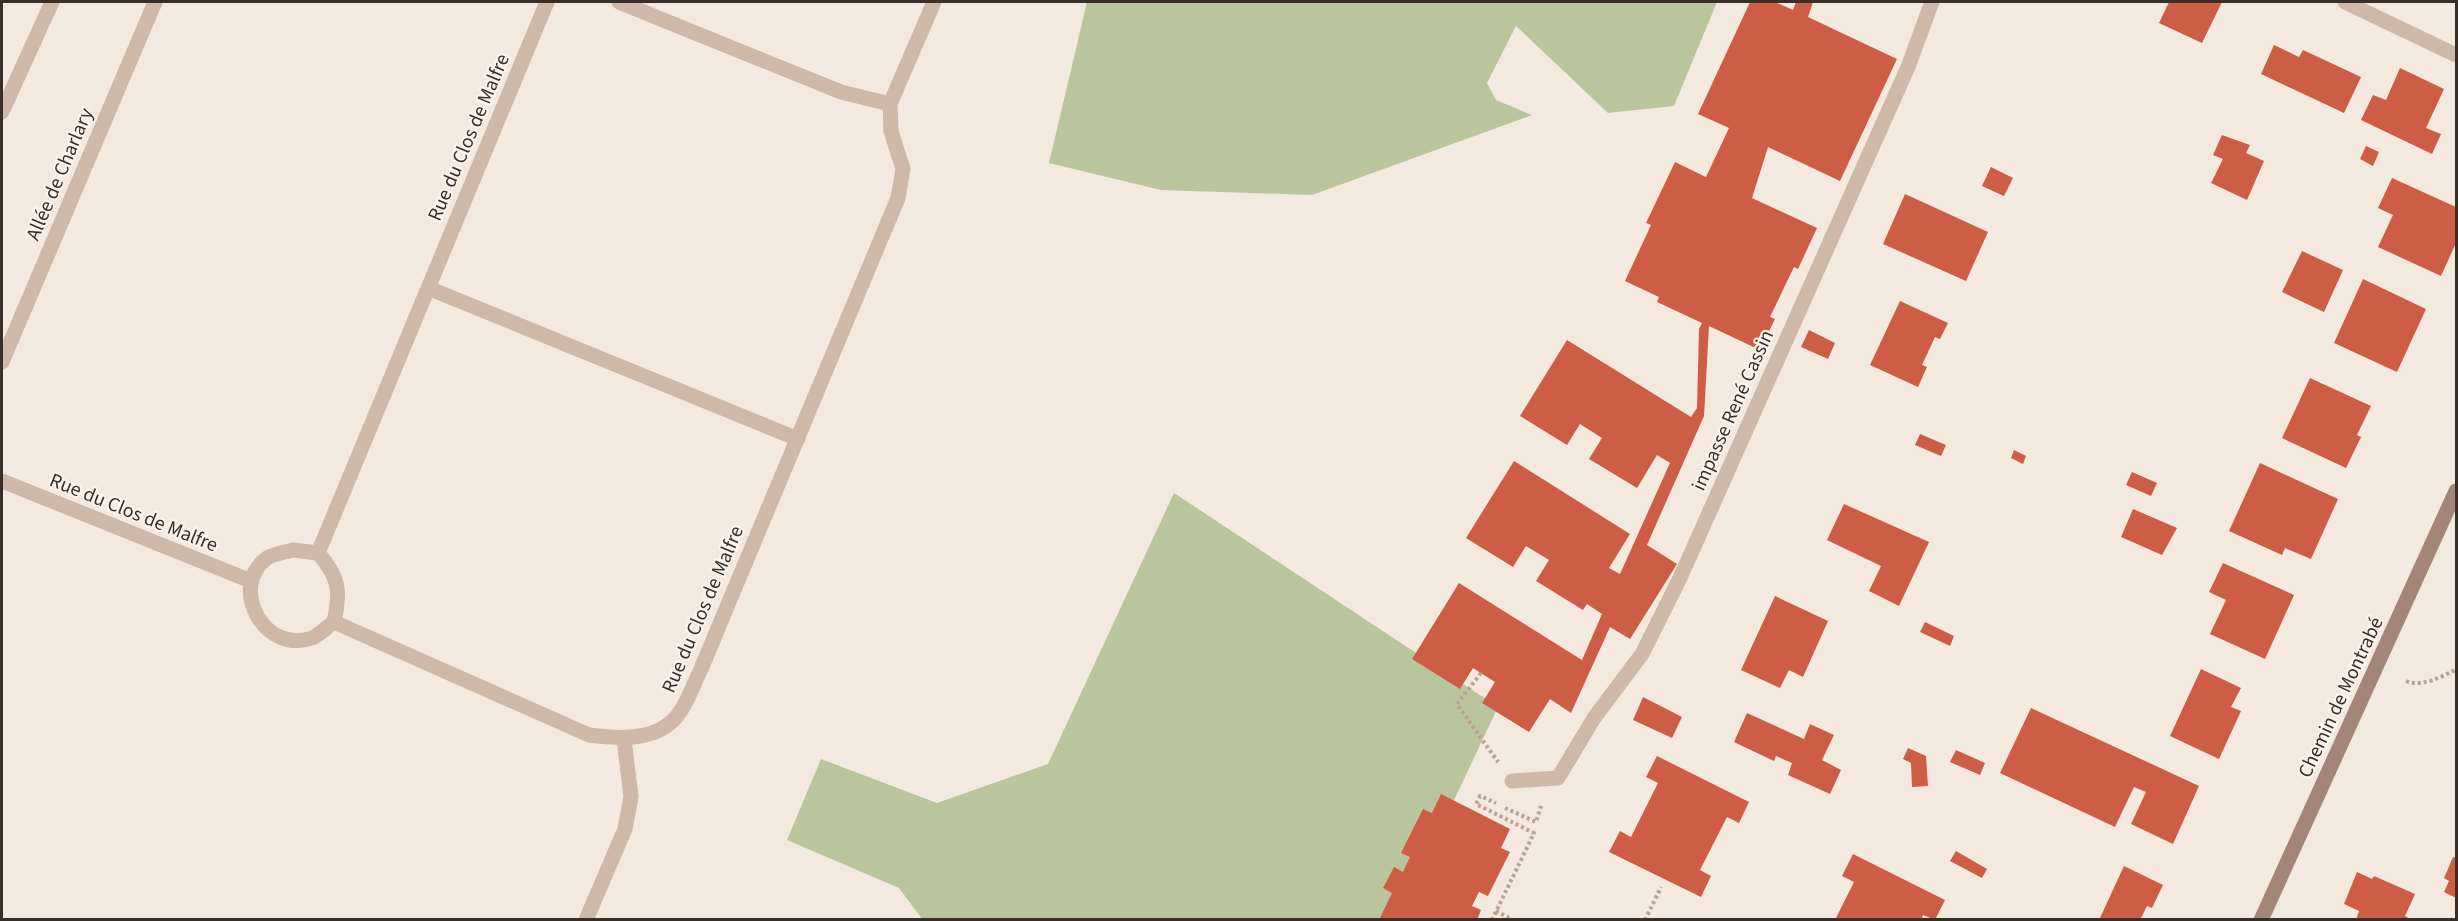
<svg xmlns="http://www.w3.org/2000/svg" width="2458" height="921" viewBox="0 0 2458 921" font-family="'Source Sans 3',sans-serif">
	<rect width="100%" height="100%" fill="#f4e9de"/>
	<path fill="#bac59d" d="M 1087,2 L 1717,2 L 1674,106 L 1608,113 L 1516,26 L 1487,83 L 1496,100 L 1532,115 L 1312,195 L 1161,190 L 1049,163 Z
		M 1174,493 L 1498,707 L 1398,919 L 922,919 L 899,888 L 787,840 L 821,759 L 937,803 L 1048,764 Z"/>
	<path fill="#cd5d44" d="M 1750,2 L 1775,2 L 1793,10 L 1796,2 L 1813,2 L 1808,17 L 1897,59 L 1840,181 L 1768,147 L 1752,198 L 1817,228 L 1798,269 L 1794,267 L 1770,317 L 1775,319 L 1760,350 L 1709,326 L 1704,416 L 1647,545 L 1677,564 L 1630,639 L 1610,627 L 1571,713 L 1550,699 L 1529,732 L 1482,703 L 1495,682 L 1473,668 L 1460,689 L 1412,659 L 1459,583 L 1582,660 L 1602,614 L 1587,604 L 1583,610 L 1536,581 L 1549,560 L 1526,546 L 1513,567 L 1466,538 L 1514,461 L 1630,534 L 1609,568 L 1620,574 L 1670,463 L 1657,455 L 1637,488 L 1589,459 L 1602,438 L 1580,424 L 1567,445 L 1520,416 L 1567,340 L 1691,417 L 1697,408 L 1699,329 L 1702,323 L 1657,302 L 1659,297 L 1625,281 L 1651,225 L 1646,223 L 1675,162 L 1706,177 L 1729,128 L 1698,114 Z
		M 2169,2 L 2222,2 L 2202,43 L 2159,23 Z
		M 2274,45 L 2299,57 L 2303,50 L 2361,77 L 2344,113 L 2261,74 Z
		M 2400,68 L 2444,89 L 2426,128 L 2441,134 L 2432,154 L 2361,120 L 2373,95 L 2386,100 Z
		M 2222,135 L 2250,145 L 2246,153 L 2264,161 L 2247,200 L 2211,183 L 2223,159 L 2213,155 Z
		M 2366,146 L 2379,152 L 2373,166 L 2360,159 Z
		M 1991,167 L 2013,178 L 2004,196 L 1982,186 Z
		M 2392,178 L 2456,207 L 2456,243 L 2441,276 L 2378,247 L 2393,215 L 2378,208 Z
		M 1905,194 L 1988,232 L 1966,281 L 1883,244 Z
		M 2302,251 L 2343,270 L 2324,312 L 2282,292 Z
		M 2363,279 L 2426,309 L 2397,372 L 2334,343 Z
		M 1900,301 L 1948,323 L 1940,339 L 1935,337 L 1922,365 L 1927,367 L 1918,387 L 1870,365 Z
		M 1809,330 L 1835,343 L 1828,359 L 1801,347 Z
		M 2310,378 L 2371,406 L 2357,435 L 2361,437 L 2346,468 L 2282,438 Z
		M 1920,434 L 1946,445 L 1941,456 L 1915,445 Z
		M 2014,450 L 2026,456 L 2023,464 L 2011,458 Z
		M 2260,463 L 2338,499 L 2311,559 L 2285,548 L 2282,555 L 2229,531 Z
		M 2132,472 L 2157,483 L 2151,496 L 2126,485 Z
		M 1844,504 L 1929,542 L 1899,606 L 1869,591 L 1881,566 L 1827,540 Z
		M 2133,509 L 2177,528 L 2162,555 L 2121,537 Z
		M 2223,563 L 2294,595 L 2265,659 L 2210,634 L 2226,600 L 2209,592 Z
		M 1775,596 L 1828,621 L 1803,677 L 1789,670 L 1780,688 L 1741,670 Z
		M 1925,622 L 1954,636 L 1950,646 L 1920,632 Z
		M 2201,669 L 2241,688 L 2231,707 L 2241,711 L 2219,759 L 2170,736 Z
		M 1643,697 L 1682,717 L 1672,738 L 1633,720 Z
		M 2031,708 L 2199,786 L 2173,844 L 2131,824 L 2146,792 L 2134,787 L 2115,827 L 2000,773 Z
		M 1747,713 L 1804,739 L 1810,724 L 1834,735 L 1822,760 L 1841,770 L 1830,794 L 1788,775 L 1792,763 L 1776,756 L 1774,761 L 1734,742 Z
		M 1908,748 L 1926,756 L 1928,786 L 1912,787 L 1911,763 L 1903,759 Z
		M 1956,750 L 1985,763 L 1980,775 L 1950,762 Z
		M 1657,756 L 1749,802 L 1739,823 L 1727,817 L 1700,870 L 1711,876 L 1701,897 L 1609,852 L 1620,831 L 1631,837 L 1658,783 L 1646,777 Z
		M 1441,794 L 1510,829 L 1501,848 L 1510,852 L 1488,896 L 1479,892 L 1472,906 L 1481,910 L 1477,920 L 1379,920 L 1392,893 L 1383,888 L 1394,867 L 1403,872 L 1410,857 L 1401,853 L 1423,809 L 1432,813 Z
		M 1956,851 L 1987,869 L 1982,878 L 1950,861 Z
		M 1853,854 L 1945,900 L 1935,920 L 1923,915 L 1921,920 L 1835,920 L 1854,882 L 1842,876 Z
		M 2453,857 L 2456,858 L 2456,898 L 2444,892 L 2449,881 L 2444,878 Z
		M 2124,866 L 2163,885 L 2152,908 L 2147,906 L 2140,920 L 2099,920 Z
		M 2357,872 L 2372,879 L 2374,876 L 2415,894 L 2405,916 L 2412,920 L 2356,920 L 2359,911 L 2344,904 Z"/>
	<g fill="none" stroke-linecap="round" stroke-linejoin="round">
		<path stroke="#baa193" stroke-width="4" stroke-dasharray="3 3" stroke-linecap="butt" d="M 1481,673 L 1457,704 L 1498,762
			M 2406,681 C 2423,688 2441,676 2456,670
			M 1505,808 L 1536,822 L 1541,806
			M 1496,911 L 1513,920
			M 1492,920 L 1534,833 L 1476,804 L 1480,796 L 1496,803
			M 1645,920 L 1661,887"/>
		<path stroke="#ceb8a9" stroke-width="15" d="M 2345,2 L 2456,55
			M 2,112 L 52,2"/>
		<path stroke="#ceb8a9" stroke-width="15" d="M 619,2 L 841,92 L 890,104
			M 428,288 L 798,439
			M 2,362 L 155,2
			M 2,481 L 251,581
			M 293,550 L 318,553 C 339,577 341,590 334,622 C 327,627 319,635 312,638 C 264,655 228,587 267,558 C 273,554 286,552 293,550 Z
			M 318,553 L 547,2
			M 334,622 L 589,735 C 620,739 660,742 680,712 C 689,699 694,683 701,669 L 898,198 L 903,169 L 891,131 L 890,104 L 934,2
			M 1512,781 L 1558,778 L 1594,718 L 1642,654 L 1680,578 L 1908,67 L 1932,2
			M 586,920 L 625,829 L 631,797 L 624,739"/>
		<path stroke="#a2867a" stroke-width="15" d="M 2261,920 L 2456,491"/>
	</g>
	<g text-anchor="middle" stroke-width="4.5" stroke-linejoin="round" paint-order="stroke">
		<g font-size="20" fill="#3a2e29" stroke="#fbf3eb">
			<text transform="translate(468 137) rotate(-67)" y="7">Rue du Clos de Malfre</text>
			<text transform="translate(59 174) rotate(-67)" y="7">Allée de Charlary</text>
			<text transform="translate(1732 410) rotate(-66)" y="7">impasse René Cassin</text>
			<text transform="translate(134 512) rotate(22)" y="7">Rue du Clos de Malfre</text>
			<text transform="translate(702 609) rotate(-67)" y="7">Rue du Clos de Malfre</text>
			<text transform="translate(2340 697) rotate(-65)" y="7">Chemin de Montrabé</text>
		</g>
	</g>
	<rect width="2458" height="921" fill="none" stroke="#3a2e29" stroke-width="6"/>
</svg>
